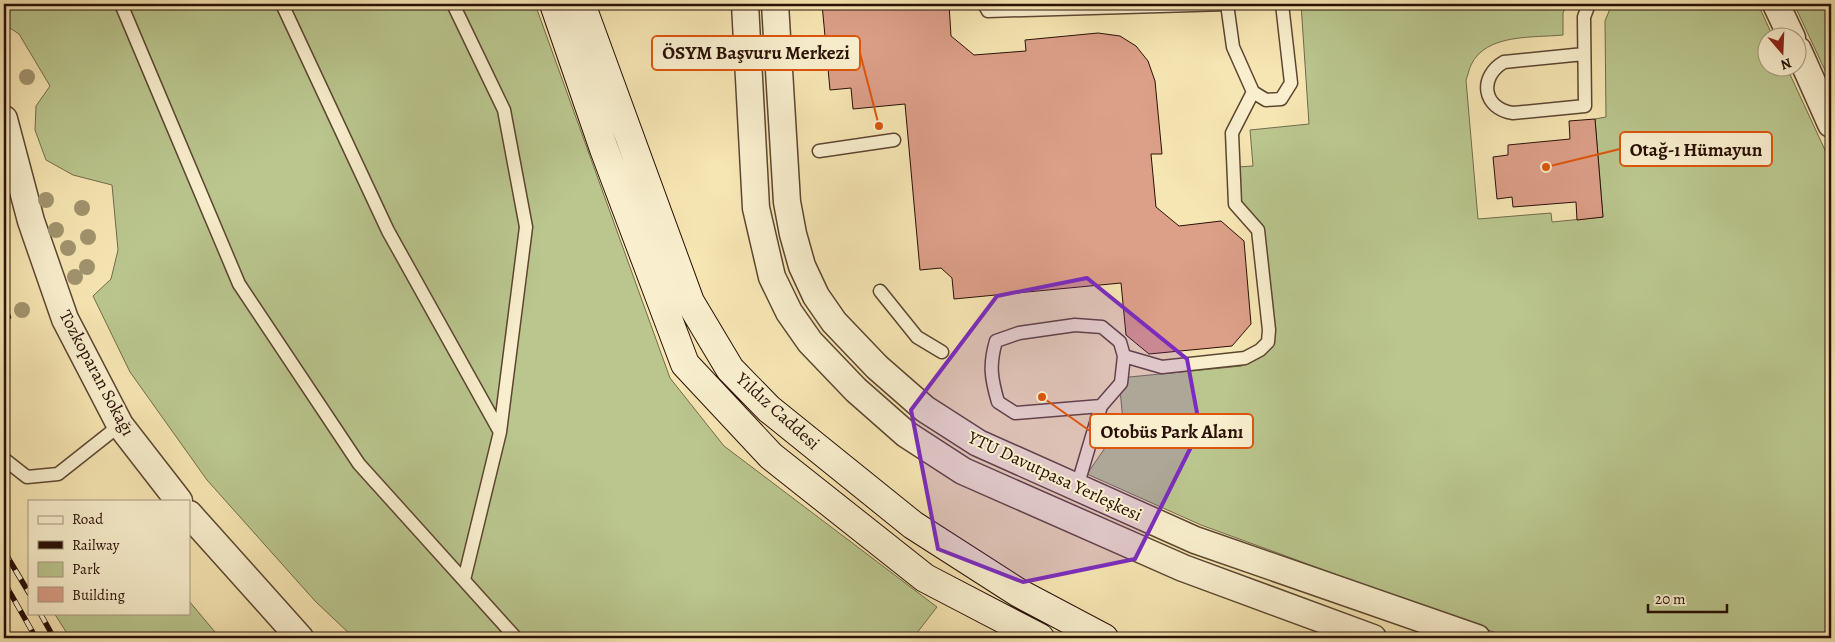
<svg xmlns="http://www.w3.org/2000/svg" width="1835" height="642" viewBox="0 0 1835 642" font-family="Alegreya,serif">
	<rect width="100%" height="100%" fill="#f6e6b3"/>
	<filter id="stains"><feTurbulence type="fractalNoise" baseFrequency=".004" numOctaves="4"/><feColorMatrix values="0 0 0 0 .2 0 0 0 0 .09 0 0 0 0 .02 0 0 0 .5 -.17"/></filter>
	<radialGradient id="worn" r=".72"><stop offset=".6" stop-color="#630" stop-opacity="0"/><stop offset="1" stop-color="#630" stop-opacity=".3"/></radialGradient>
	<path fill="#bac68e" stroke="#726b4a" d="M 4,4 L 535,4 L 670,378 L 724,446 L 937,607 L 913,638 L 354,638 L 315,601 L 207,480 L 130,372 L 93,296 L 111,279 L 118,250 L 112,185 L 73,175 L 46,160 L 35,130 L 36,106 L 50,86 L 19,34 L 4,24 Z
		M 1301,4 L 1567,4 L 1563,13 L 1563,35 C 1534,38 1486,33 1471,65 C 1469,69 1468,75 1466,80 L 1478,219 L 1551,213 L 1552,222 L 1603,217 L 1595,119 L 1606,117 L 1605,21 L 1612,4 L 1758,4 L 1773,37 L 1768,38 L 1768,68 L 1787,68 L 1831,163 L 1831,638 L 1510,638 L 1201,525 L 1087,474 L 1123,422 L 1119,378 L 1242,366 L 1273,331 L 1264,230 L 1240,199 L 1237,167 L 1253,166 L 1250,130 L 1309,124 Z
		M 1794,4 L 1831,4 L 1831,83 Z
		M 189,601 L 220,638 L 70,638 L 54,613 L 189,613 Z"/>
	<path fill="#dc9f88" stroke="#291006" d="M 822,4 L 949,4 L 951,36 L 974,55 L 1026,51 L 1025,40 L 1098,33 L 1120,36 L 1136,46 L 1148,61 L 1155,81 L 1162,154 L 1151,154 L 1156,207 L 1179,226 L 1221,221 L 1244,241 L 1251,324 L 1232,346 L 1149,354 L 1126,335 L 1121,283 L 954,299 L 952,278 L 941,268 L 920,270 L 905,104 L 853,109 L 851,88 L 830,90 Z
		M 1595,119 L 1603,217 L 1577,220 L 1576,202 L 1513,207 L 1512,197 L 1497,199 L 1493,157 L 1508,155 L 1508,145 L 1570,139 L 1569,121 Z
		M 4,297 L 11,318 L 4,321 Z"/>
	<g fill="none" stroke-linecap="round" stroke-linejoin="round">
		<defs>
			<path id="service" d="M 121,4 L 239,284 L 359,464 L 516,638
				M 282,4 L 388,231 L 500,432
				M 453,4 L 504,110 L 526,227 L 500,432 L 464,580
				M 984,4 L 988,11 L 1227,4
				M 1227,4 L 1233,47 L 1253,92 L 1266,100 L 1281,99 L 1291,83 L 1282,4
				M 1584,54 L 1504,62 C 1478,77 1483,109 1513,113 L 1585,106 L 1584,17 L 1589,4
				M 819,151 L 894,140
				M 880,291 L 917,337 L 942,352
				M 1124,356 L 1162,367 L 1245,358 L 1260,350 L 1268,342 L 1269,330 L 1258,230 L 1235,204 L 1232,133 L 1253,92
				M 4,459 L 27,477 L 58,474 L 120,425
				M 1077,487 L 1101,406 L 1121,383 L 1124,356 L 1120,342 L 1102,327 L 1075,325 L 1019,333 L 996,341 C 989,365 991,378 998,402 L 1015,413 L 1101,406"/>
			<path id="minor" d="M 745,4 L 756,208 L 772,277 L 789,312 L 810,342 L 856,390 L 906,434 L 963,471 L 1183,568 L 1373,638
				M 775,4 L 787,202 L 793,234 L 802,266 L 816,296 L 834,322 L 877,367 L 925,409 L 978,443 L 1195,540 L 1477,638
				M 1776,4 L 1792,38
				M 1798,50 L 1831,124
				M 4,119 L 31,221 L 65,319 L 120,425 L 179,501
				M 189,514 L 300,638"/>
			<path id="secondary" d="M 554,4 L 604,149 L 685,364 L 771,456 L 925,578 L 1040,638
				M 581,4 L 690,302 L 730,369 L 769,409 L 913,525 L 1019,593 L 1104,638"/>
		</defs>
		<use href="#service" stroke="#5c4631" stroke-width="15"/>
		<use href="#minor" stroke="#5c4631" stroke-width="29"/>
		<use href="#secondary" stroke="#291006" stroke-width="30"/>
		<use href="#service" stroke="#f9efce" stroke-width="12"/>
		<use href="#minor" stroke="#f9efce" stroke-width="26"/>
		<use href="#secondary" stroke="#f9efce" stroke-width="28"/>
		<defs>
			<path id="rail" d="M 4,551 L 29,593
				M 4,582 L 36,638
				M 40,613 L 54,638"/>
		</defs>
		<use href="#rail" stroke="#291006" stroke-width="5.5"/>
		<use href="#rail" stroke="#f9efce" stroke-width="4" stroke-dasharray="11" stroke-linecap="butt"/>
	</g>
	<g fill="#a1946e">
		<circle cx="27" cy="77" r="8"/>
		<circle cx="46" cy="200" r="8"/>
		<circle cx="82" cy="208" r="8"/>
		<circle cx="56" cy="230" r="8"/>
		<circle cx="88" cy="237" r="8"/>
		<circle cx="68" cy="248" r="8"/>
		<circle cx="87" cy="267" r="8"/>
		<circle cx="75" cy="277" r="8"/>
		<circle cx="22" cy="310" r="8"/>
	</g>
	<path fill="#7b2cbf" fill-opacity="0.2" stroke="#7b2cbf" stroke-width="4" stroke-linejoin="round" d="M 1087,278 L 1187,359 L 1200,429 L 1135,559 L 1023,582 L 938,549 L 911,410 L 997,296 Z"/>
	<g text-anchor="middle" stroke-width="4" stroke-linejoin="round" paint-order="stroke">
		<g font-size="18" fill="#291006" stroke="#f9efce">
			<text transform="translate(97 373) rotate(62)" y="6">Tozkoparan Sokağı</text>
			<text transform="translate(778 411) rotate(42)" y="6">Yıldız Caddesi</text>
			<text transform="translate(1055 476) rotate(25)" y="6">YTU Davutpasa Yerleşkesi</text>
		</g>
	</g>
	<path fill="none" stroke="#de550c" stroke-width="2" d="M879 126L860 53M1546 167L1620 149M1042 397L1090 431"/>
	<g fill="#de550c" stroke="#f9efce" stroke-width="2">
		<circle cx="879" cy="126" r="5"/>
		<circle cx="1546" cy="167" r="5"/>
		<circle cx="1042" cy="397" r="5"/>
	</g>
	<g fill="#f9efce" stroke="#de550c" stroke-width="2">
		<rect x="652" y="36" width="208" height="34" rx="5"/>
		<rect x="1620" y="132" width="152" height="34" rx="5"/>
		<rect x="1090" y="414" width="163" height="34" rx="5"/>
	</g>
	<g font-size="19" text-anchor="middle" font-weight="bold" fill="#291006">
		<text x="756" y="59">ÖSYM Başvuru Merkezi</text>
		<text x="1696" y="156">Otağ-ı Hümayun</text>
		<text x="1172" y="438">Otobüs Park Alanı</text>
	</g>
	<rect width="1835" height="642" fill="none" stroke="#f6e6b3" stroke-width="20"/>
	<rect x="5" y="5" width="1825" height="632" fill="none" stroke="#291006" stroke-width="2.5"/>
	<rect x="10" y="10" width="1815" height="622" fill="none" stroke="#291006"/>
	<rect x="28" y="500" width="162" height="115" fill="#f9efce" stroke="#a6967e"/>
	<rect x="38" y="516" width="25" height="8" fill="#f9efce" stroke="#a6967e"/>
	<text x="72" y="524" font-size="15" fill="#291006">Road</text>
	<rect x="38" y="541" width="25" height="8" fill="#291006" stroke="#a6967e"/>
	<text x="72" y="550" font-size="15" fill="#291006">Railway</text>
	<rect x="38" y="562" width="25" height="15" fill="#bac68e" stroke="#a6967e"/>
	<text x="72" y="574" font-size="15" fill="#291006">Park</text>
	<rect x="38" y="587" width="25" height="15" fill="#dc9f88" stroke="#a6967e"/>
	<text x="72" y="600" font-size="15" fill="#291006">Building</text>
	<g transform="translate(1782 52) rotate(161)"><circle r="24" fill="#f9efce" stroke="#a6967e"/>
	<path d="M0-4L9 19L0 12L-9 19Z" fill="#8f2418"/>
	<text y="-8" font-size="14" font-weight="bold" text-anchor="middle" fill="#291006">N</text>
	</g>
	<path d="M1648 604v8h79v-8" fill="none" stroke="#291006" stroke-width="2.5"/>
	<text x="1655" y="604" font-size="15" fill="#291006" stroke="#f9efce" stroke-width="4" paint-order="stroke">20 m</text>
	<rect width="100%" height="100%" filter="url(#stains)"/>
	<rect width="100%" height="100%" fill="url(#worn)"/>
</svg>
